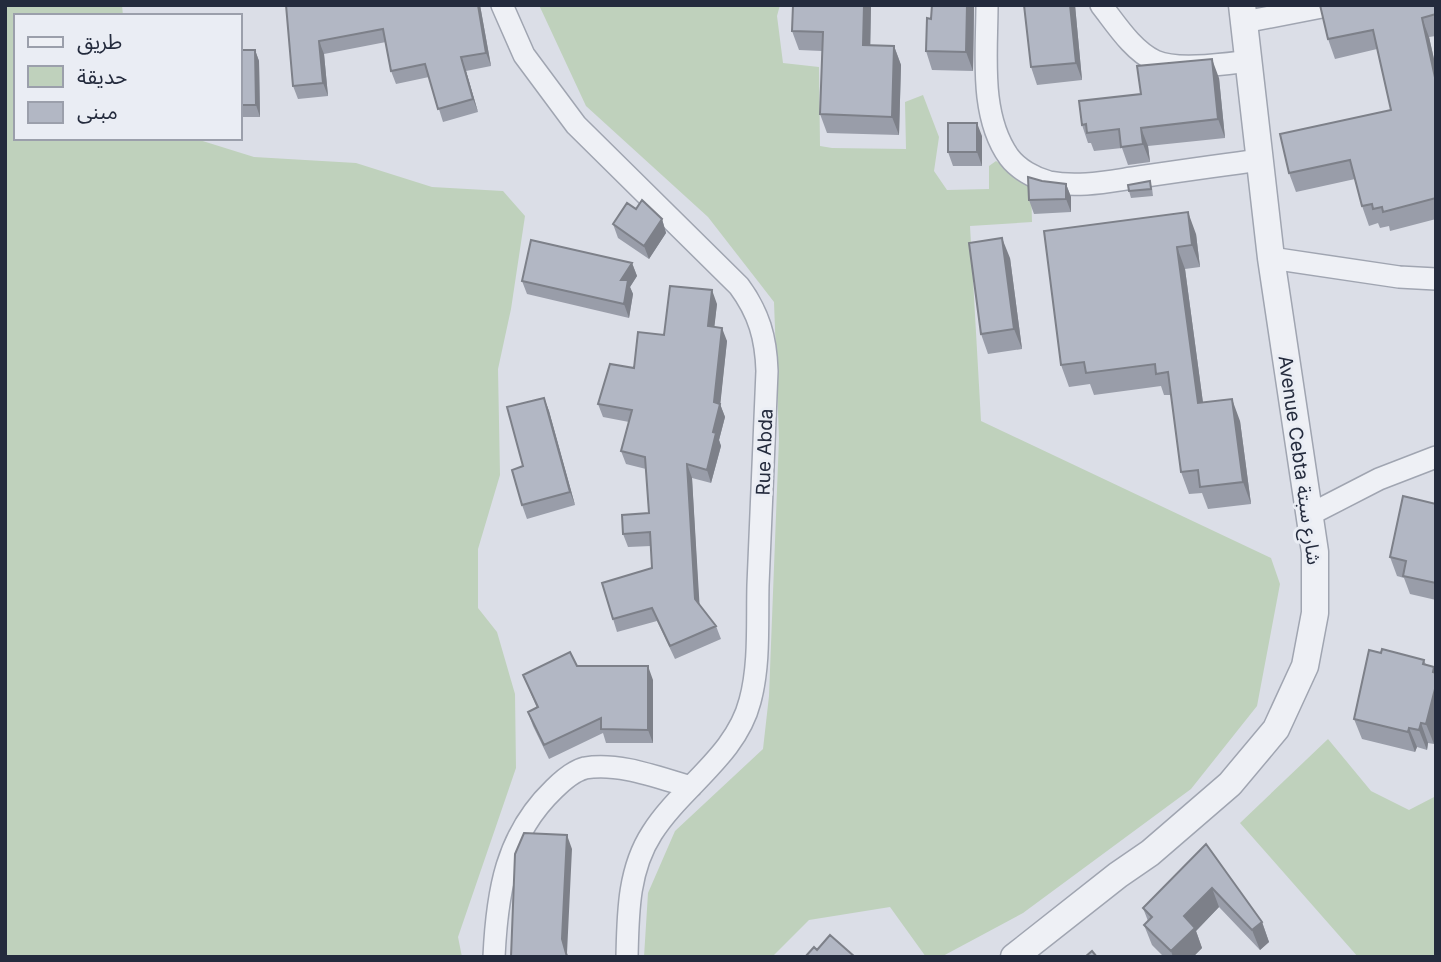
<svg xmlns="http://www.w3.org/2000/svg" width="1441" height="962" viewBox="0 0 1441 962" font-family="Inter,'Noto Sans Arabic',sans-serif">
	<rect width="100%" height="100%" fill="#dbdee7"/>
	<path fill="#bfd1bc" d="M 5,5 L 122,5 L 123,16 L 16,16 L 16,138 L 193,138 L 254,157 L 356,163 L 432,187 L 503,191 L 525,216 L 511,309 L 498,369 L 500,475 L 478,549 L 478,608 L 497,632 L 515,694 L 516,768 L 458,937 L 462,957 L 5,957 Z
		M 539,5 L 780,5 L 777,16 L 783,63 L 819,67 L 820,146 L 832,148 L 906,149 L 905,102 L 923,95 L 939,137 L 934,171 L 947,190 L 989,189 L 989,166 L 996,161 L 1031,185 L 1032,222 L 970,226 L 981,421 L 1271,558 L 1280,584 L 1257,706 L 1191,789 L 1023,913 L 941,957 L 926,957 L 890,907 L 809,920 L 772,957 L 644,957 L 648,893 L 675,831 L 763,749 L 769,696 L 779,438 L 774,302 L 708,217 L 586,106 Z
		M 1328,739 L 1371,791 L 1409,810 L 1436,796 L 1436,957 L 1358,957 L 1240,823 Z"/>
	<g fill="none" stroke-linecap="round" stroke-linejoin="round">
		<defs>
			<path id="minor" d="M 502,5 L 524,55 L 576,125 L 739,286 C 759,313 766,338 767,371 C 764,442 761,513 758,585 C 757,623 760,664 750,701 C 736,756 681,787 652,833 C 628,870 628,914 627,957
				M 987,5 C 987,53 979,115 1009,157 C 1018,169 1034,178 1049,182 C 1079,188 1110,181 1139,177 C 1180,171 1221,165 1261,160
				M 1101,5 C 1116,24 1132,50 1155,61 C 1177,71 1224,64 1249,61
				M 1244,22 L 1332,5
				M 1271,258 L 1399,277 L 1436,279
				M 1309,515 L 1379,479 L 1436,457
				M 494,957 C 497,892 506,835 554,789 C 563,780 573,771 585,768 C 619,762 659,778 691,787"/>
			<path id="tertiary" d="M 1014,957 L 1118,875 L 1150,853 L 1230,784 L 1276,729 L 1305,666 L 1315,613 L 1315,552 L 1271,258 L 1242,5"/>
		</defs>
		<use href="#minor" stroke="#a0a5b1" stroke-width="24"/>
		<use href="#tertiary" stroke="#a0a5b1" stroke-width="29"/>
		<use href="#minor" stroke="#eef0f5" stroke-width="21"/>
		<use href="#tertiary" stroke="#eef0f5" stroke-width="26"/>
	</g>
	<path fill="#999da9" d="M 286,5 L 480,5 L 491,66 L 466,71 L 478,112 L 443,122 L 429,77 L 396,84 L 391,71 L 386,42 L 324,54 L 328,96 L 298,99 L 293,86 Z
		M 793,5 L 871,5 L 870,45 L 894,46 L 901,65 L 899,135 L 827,133 L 820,114 L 822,51 L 799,50 L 792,31 Z
		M 932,5 L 974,5 L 973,71 L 932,70 L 926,51 L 931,19 Z
		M 1024,5 L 1075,5 L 1082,80 L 1037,85 L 1031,67 Z
		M 1436,5 L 1436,36 L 1429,37 L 1436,68 L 1436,219 L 1390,231 L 1389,226 L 1380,228 L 1378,223 L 1369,226 L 1362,206 L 1355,179 L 1296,192 L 1289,173 L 1391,110 L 1377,49 L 1335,59 L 1328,39 Z
		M 240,50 L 255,50 L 259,61 L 260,117 L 240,117 Z
		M 1219,78 L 1225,138 L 1148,146 L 1150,162 L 1128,165 L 1122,148 L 1094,151 L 1091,143 L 1088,143 L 1082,125 L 1141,94 Z
		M 982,136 L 982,166 L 953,166 L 948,152 Z
		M 1150,181 L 1152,188 L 1153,196 L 1131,198 L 1129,191 Z
		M 1066,184 L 1071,197 L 1071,212 L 1034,214 L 1029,200 Z
		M 636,209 L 662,219 L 666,233 L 649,259 L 618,238 L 613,224 Z
		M 1044,231 L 1196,234 L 1200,267 L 1185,269 L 1203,403 L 1240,421 L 1251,504 L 1208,509 L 1202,493 L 1189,494 L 1181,472 L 1171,395 L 1164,395 L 1161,386 L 1094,395 L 1090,384 L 1069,387 L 1061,365 Z
		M 1010,258 L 1022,349 L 988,354 L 981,334 Z
		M 632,263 L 637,276 L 630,287 L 633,294 L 629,318 L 527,294 L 522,281 Z
		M 717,304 L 714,327 L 727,341 L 720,404 L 725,417 L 719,440 L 721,446 L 711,483 L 692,478 L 699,605 L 716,626 L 721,639 L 675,659 L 657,621 L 617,632 L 613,619 L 652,568 L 651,546 L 628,547 L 623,534 L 649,513 L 646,469 L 626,464 L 621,451 L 629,422 L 603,417 L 598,404 L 664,335 Z
		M 544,398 L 549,411 L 575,505 L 527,519 L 522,505 L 523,466 Z
		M 1436,504 L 1436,600 L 1410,594 L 1404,578 L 1397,576 L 1390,557 Z
		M 1424,660 L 1426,665 L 1436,671 L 1436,735 L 1434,744 L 1428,743 L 1427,750 L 1417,747 L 1415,752 L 1362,739 L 1354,719 Z
		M 577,666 L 653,680 L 653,743 L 606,743 L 603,733 L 549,759 L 533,726 L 528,712 L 537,708 L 523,675 Z
		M 1206,844 L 1262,922 L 1269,942 L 1260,950 L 1219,907 L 1196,931 L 1202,948 L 1193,957 L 1164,957 L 1152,945 L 1144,925 L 1148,921 L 1143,908 Z"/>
	<path fill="#7d8089" d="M 478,5 L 480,5 L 491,66 L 486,53 Z
		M 864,5 L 871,5 L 870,64 L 863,45 Z
		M 967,5 L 974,5 L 973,71 L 966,52 Z
		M 1070,5 L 1075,5 L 1082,80 L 1076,63 Z
		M 1422,18 L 1429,37 L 1436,68 L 1436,82 Z
		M 319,41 L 324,54 L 328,96 L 323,83 Z
		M 894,46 L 901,65 L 899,135 L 892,117 Z
		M 255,50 L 259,61 L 260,117 L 256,105 Z
		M 461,57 L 466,71 L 478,112 L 473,99 Z
		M 1212,59 L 1219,78 L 1225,138 L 1218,119 Z
		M 977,123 L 982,136 L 982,166 L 977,152 Z
		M 1141,128 L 1148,146 L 1150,162 L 1143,144 Z
		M 1066,184 L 1071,197 L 1071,212 L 1066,199 Z
		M 1188,212 L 1196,234 L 1200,267 L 1192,245 Z
		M 662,219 L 666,233 L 649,259 L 644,246 Z
		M 1002,238 L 1010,258 L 1022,349 L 1014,329 Z
		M 1177,247 L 1185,269 L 1206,425 L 1198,403 Z
		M 632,263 L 637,276 L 630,287 L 633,294 L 629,318 L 624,304 L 621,280 Z
		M 712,290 L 717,304 L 713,339 L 708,326 Z
		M 722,328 L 727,341 L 720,407 L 720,404 L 725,417 L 719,440 L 721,446 L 711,483 L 707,470 L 713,432 L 714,402 Z
		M 544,398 L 549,411 L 575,505 L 570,492 Z
		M 1232,399 L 1240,421 L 1251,504 L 1243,482 Z
		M 687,464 L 692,478 L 700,612 L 695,599 Z
		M 648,666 L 653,680 L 653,743 L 648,730 Z
		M 1436,685 L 1436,735 L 1434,744 L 1426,724 Z
		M 1421,723 L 1428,743 L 1427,750 L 1419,730 Z
		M 1409,728 L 1417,747 L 1415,752 L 1408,732 Z
		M 567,835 L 572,849 L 567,953 L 568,957 L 567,957 L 562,939 Z
		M 1212,888 L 1219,907 L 1196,931 L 1202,948 L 1193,957 L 1173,957 L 1171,951 L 1184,916 Z
		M 1262,922 L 1269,942 L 1260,950 L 1252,930 Z"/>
	<path fill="#b2b7c4" stroke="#7d8089" stroke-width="2" d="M 286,5 L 478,5 L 486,53 L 461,57 L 473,99 L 438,109 L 425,64 L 391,71 L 383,29 L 319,41 L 323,83 L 293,86 Z
		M 793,5 L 864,5 L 863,45 L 894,46 L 892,117 L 820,114 L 823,32 L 792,31 Z
		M 932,5 L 967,5 L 966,52 L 926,51 L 927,18 L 931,19 Z
		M 1024,5 L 1070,5 L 1076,63 L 1031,67 Z
		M 1320,5 L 1436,5 L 1436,14 L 1422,18 L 1436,82 L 1436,198 L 1383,212 L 1382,207 L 1373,209 L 1372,204 L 1362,206 L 1350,160 L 1289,173 L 1280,134 L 1391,110 L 1373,30 L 1328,39 Z
		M 240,50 L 255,50 L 256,105 L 240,105 Z
		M 1212,59 L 1218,119 L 1141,128 L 1143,144 L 1121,147 L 1119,129 L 1087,133 L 1086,124 L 1082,125 L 1079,101 L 1141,94 L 1137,66 Z
		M 948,123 L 977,123 L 977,152 L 948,152 Z
		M 1028,177 L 1042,181 L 1066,184 L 1066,199 L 1029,200 Z
		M 1150,181 L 1151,189 L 1129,191 L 1128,185 Z
		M 642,200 L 662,219 L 644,246 L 613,224 L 627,203 L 636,209 Z
		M 1188,212 L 1192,245 L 1177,247 L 1198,403 L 1232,399 L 1243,482 L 1200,487 L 1198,470 L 1181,472 L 1168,372 L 1156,374 L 1155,364 L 1086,373 L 1084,362 L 1061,365 L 1044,231 Z
		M 1002,238 L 1014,329 L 981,334 L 969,243 Z
		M 531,240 L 632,263 L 621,280 L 628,280 L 624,304 L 522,281 Z
		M 670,286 L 712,290 L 708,326 L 722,328 L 714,402 L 720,404 L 713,432 L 716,433 L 707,470 L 687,464 L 695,599 L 716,626 L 670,646 L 652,608 L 613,619 L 602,583 L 652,568 L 650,532 L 623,534 L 622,515 L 649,513 L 645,457 L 621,451 L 632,410 L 598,404 L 610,364 L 634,368 L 638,332 L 664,335 Z
		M 544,398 L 570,492 L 522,505 L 512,470 L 523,466 L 507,407 Z
		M 1403,496 L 1436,504 L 1436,583 L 1403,576 L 1406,561 L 1390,557 Z
		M 1382,649 L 1424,660 L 1423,664 L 1434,667 L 1433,672 L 1436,673 L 1436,685 L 1426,724 L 1421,723 L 1419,730 L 1409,728 L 1408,732 L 1354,719 L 1369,650 L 1381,653 Z
		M 570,652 L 577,666 L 648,666 L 648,730 L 601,729 L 601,718 L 544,745 L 528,712 L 538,707 L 523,675 Z
		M 524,833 L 567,835 L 562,939 L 567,957 L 511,957 L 515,854 Z
		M 1206,844 L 1262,922 L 1252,930 L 1212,888 L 1184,916 L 1195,928 L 1171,951 L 1144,925 L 1152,917 L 1143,908 Z
		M 830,935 L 855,957 L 805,957 L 814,947 L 817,950 Z
		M 1092,951 L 1097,957 L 1085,957 Z"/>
	<g text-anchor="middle" stroke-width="6" stroke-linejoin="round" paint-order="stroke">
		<g font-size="19" fill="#242b3d" stroke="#eaedf4">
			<text transform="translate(764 452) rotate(-88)" y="7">Rue Abda</text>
			<text transform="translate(1300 460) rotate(82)" y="7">Avenue Cebta شارع سبتة</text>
		</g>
	</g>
	<rect width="1441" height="962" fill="none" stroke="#242b3d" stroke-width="14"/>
	<rect x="14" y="14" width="228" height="126" fill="#eaedf4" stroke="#9b9fab" stroke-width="2"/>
	<rect x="28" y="37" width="35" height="10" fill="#eef0f5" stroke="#9b9fab" stroke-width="2"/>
	<text x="77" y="49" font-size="21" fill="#242b3d">طريق</text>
	<rect x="28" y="66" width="35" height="21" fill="#bfd1bc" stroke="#9b9fab" stroke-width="2"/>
	<text x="77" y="84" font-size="21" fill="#242b3d">حديقة</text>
	<rect x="28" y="102" width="35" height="21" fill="#b2b7c4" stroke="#9b9fab" stroke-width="2"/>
	<text x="77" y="119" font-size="21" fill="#242b3d">مبنى</text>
</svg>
